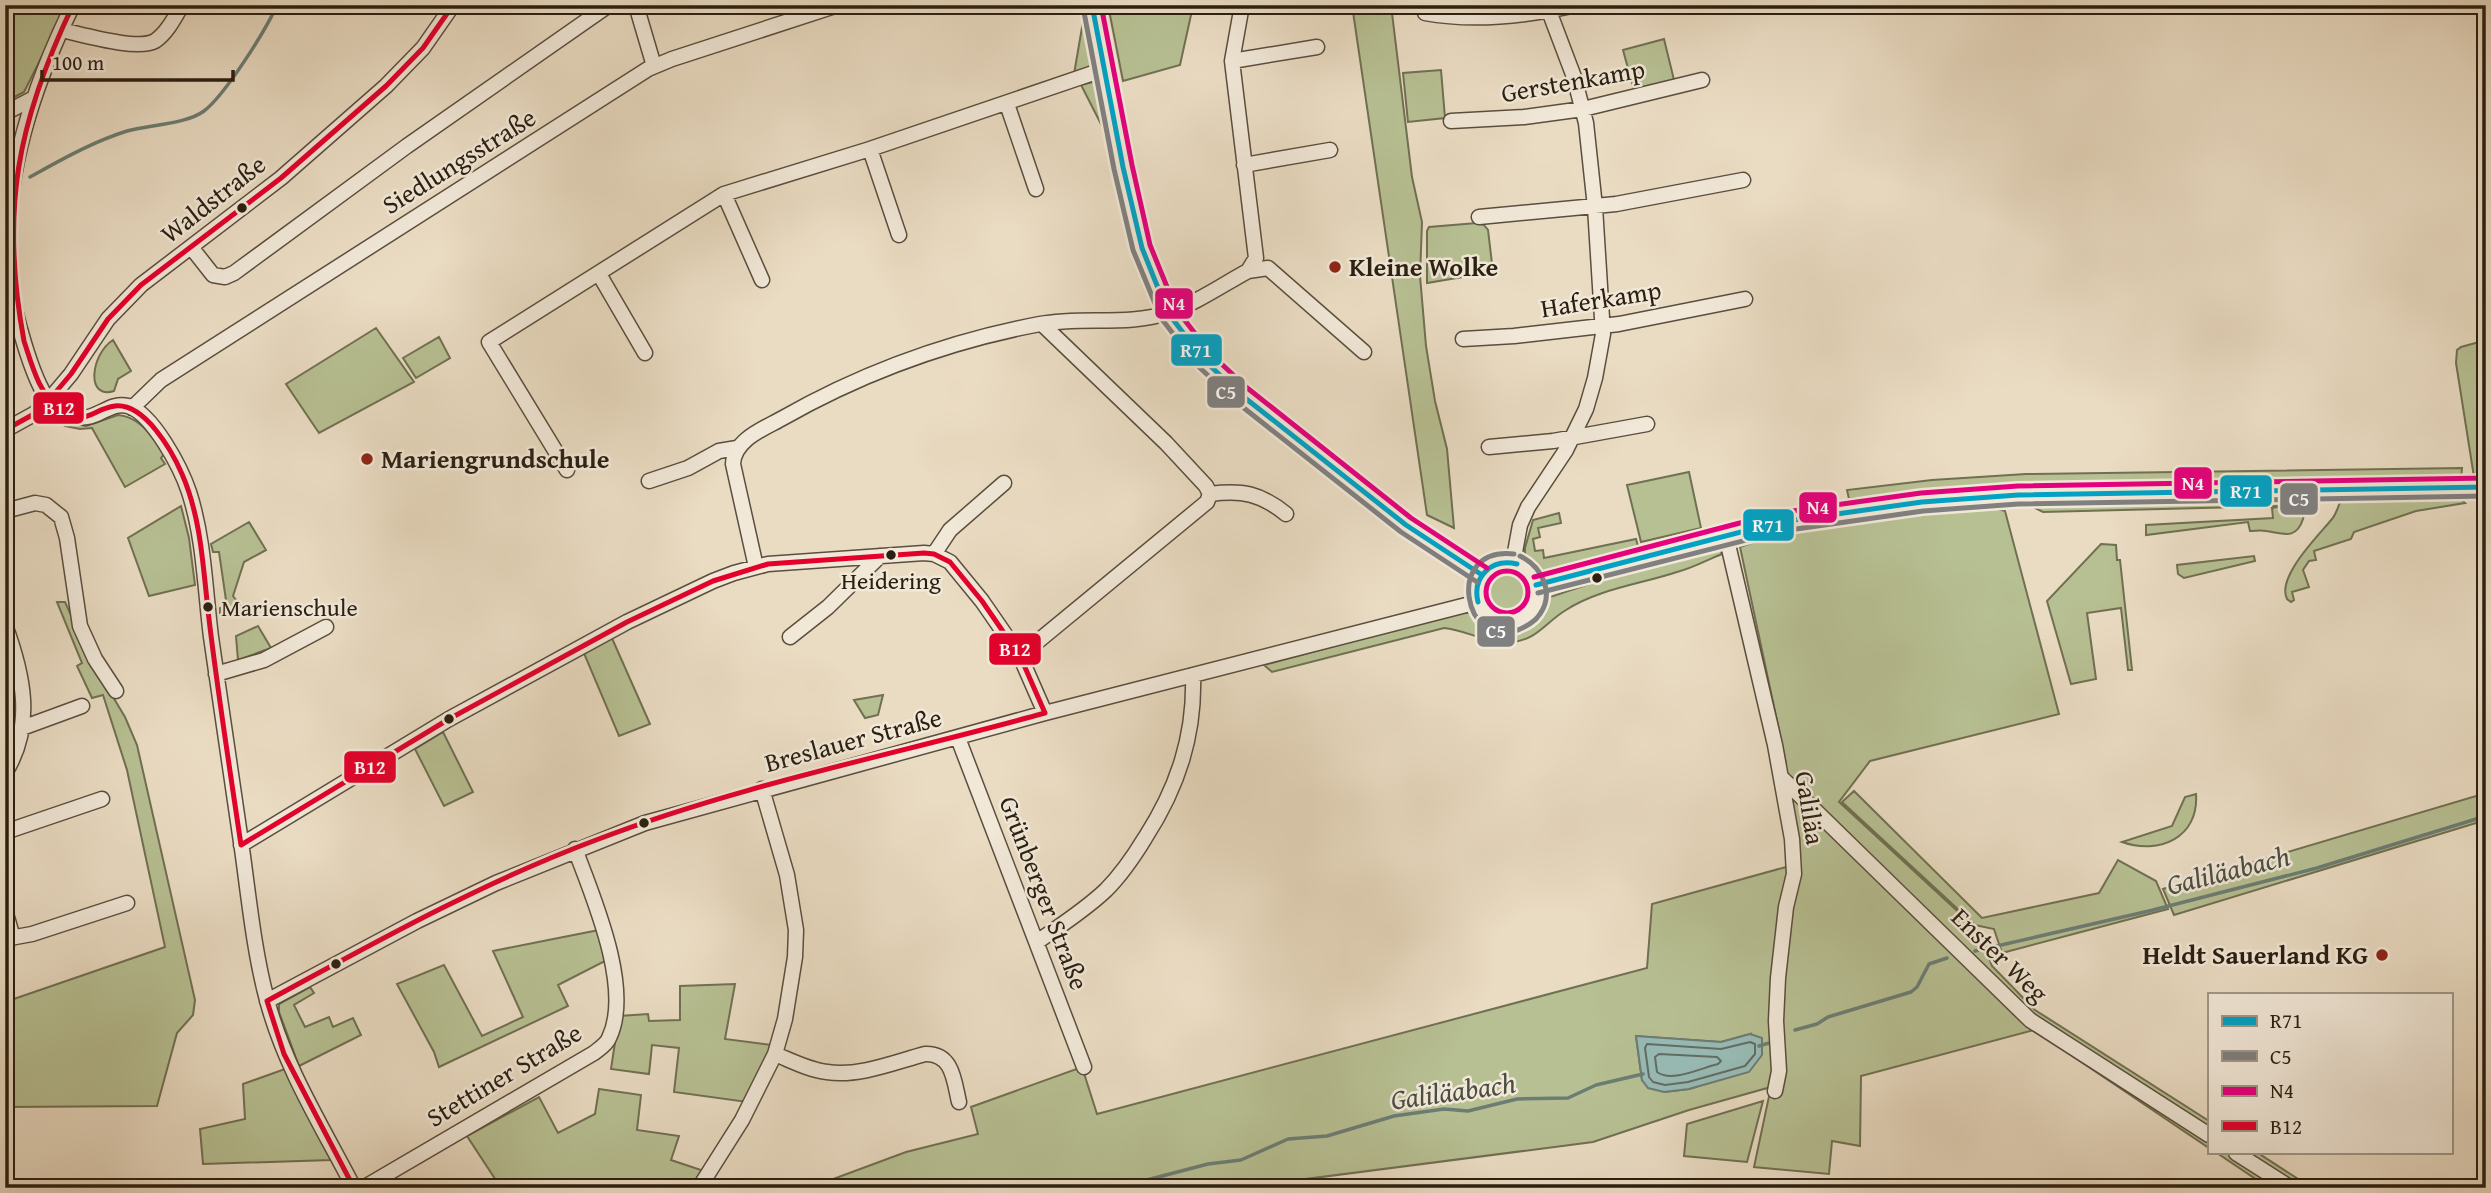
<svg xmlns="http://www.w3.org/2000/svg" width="2491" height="1193" viewBox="0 0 2491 1193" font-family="'Gentium Book Plus',serif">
	<rect width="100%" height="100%" fill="#eadcc3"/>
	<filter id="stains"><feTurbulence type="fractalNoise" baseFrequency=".00286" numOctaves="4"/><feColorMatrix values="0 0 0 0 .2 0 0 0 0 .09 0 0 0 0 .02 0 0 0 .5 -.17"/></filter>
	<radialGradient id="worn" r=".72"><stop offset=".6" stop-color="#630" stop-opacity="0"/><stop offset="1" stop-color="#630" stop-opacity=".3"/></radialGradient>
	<path fill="#b7c093" stroke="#707052" stroke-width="2" fill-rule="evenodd" d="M 5,5 L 68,5 L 24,92 L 5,102 Z
		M 1108,5 L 1193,6 L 1180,65 L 1123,81 Z
		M 1352,5 L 1391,5 L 1412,177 L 1422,222 L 1420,276 L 1426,346 L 1435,401 L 1447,449 L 1454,528 L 1427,515 Z
		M 1085,10 L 1094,61 L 1092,67 L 1074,74 Z
		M 1664,39 L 1675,84 L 1635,94 L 1623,50 Z
		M 1441,70 L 1445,118 L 1408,122 L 1403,73 Z
		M 1093,82 L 1101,88 L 1115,159 L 1101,124 L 1081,85 Z
		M 1477,223 L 1484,225 L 1488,230 L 1493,272 L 1427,283 L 1427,231 L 1429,227 Z
		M 376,328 L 414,382 L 319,433 L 286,384 Z
		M 439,337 L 450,358 L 416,378 L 403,358 Z
		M 113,340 L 131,371 L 118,379 L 114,391 C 85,400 91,354 113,340 Z
		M 2486,340 L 2486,364 L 2480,365 L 2486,412 L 2486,476 L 2474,477 L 2456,363 L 2457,350 L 2461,347 Z
		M 118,415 C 141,417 151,436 164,454 L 161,458 L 165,464 L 125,487 L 92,428 L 80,429 L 65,426 L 67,422 L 86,426 Z
		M 2462,468 L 2461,479 C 2257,480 2052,476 1849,499 L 1847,490 L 1932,480 L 2026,474 Z
		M 1689,472 L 1701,528 L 1641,542 L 1627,485 Z
		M 2435,495 L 2459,497 L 2465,503 L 2416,511 L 2354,532 L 2351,539 L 2314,551 L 2316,560 L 2309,561 L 2303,570 L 2309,587 L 2292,592 L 2294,600 L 2291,602 L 2287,599 C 2276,577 2319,535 2332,519 C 2337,513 2338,505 2342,499 L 2351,496 Z
		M 2298,498 C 2302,504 2305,512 2303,519 C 2296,541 2282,533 2266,531 C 2261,530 2255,531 2250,531 L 2248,522 L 2146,535 L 2146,525 L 2273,518 L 2272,508 L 2282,506 L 2043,512 L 2031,506 L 2037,503 Z
		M 181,506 L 189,538 L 195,585 L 149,596 L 128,538 Z
		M 1990,507 L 2005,511 L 2059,714 L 1870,761 L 1839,802 L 1979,931 L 1992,966 L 2035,1010 L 2209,1121 L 2209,1148 L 2034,1030 L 1861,1076 L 1860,1146 L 1832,1141 L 1829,1174 L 1754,1167 L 1771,1087 L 1689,1110 L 1593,1142 L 1236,1188 L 809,1188 L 906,1152 L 978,1134 L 971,1107 L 1082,1067 L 1097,1114 L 1647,968 L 1652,904 L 1786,867 L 1786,763 L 1740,547 L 1824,518 ZM 1750,1034 L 1716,1081 L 1689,1089 L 1664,1092 L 1642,1080 L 1636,1036 L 1721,1042 Z
		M 1559,513 L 1561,523 L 1538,528 L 1540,537 L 1533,539 L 1535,551 L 1543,550 L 1544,558 L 1636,539 L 1639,550 L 1540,572 L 1525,556 L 1525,548 L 1533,520 Z
		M 249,522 L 266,550 L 244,562 L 233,596 L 244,610 L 220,613 L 220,608 L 227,607 L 219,552 L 213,552 L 211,544 Z
		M 2101,544 L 2116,545 L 2117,560 L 2120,560 L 2132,670 L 2128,670 L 2121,608 L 2087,613 L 2096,679 L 2071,684 L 2047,601 Z
		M 1719,546 L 1722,554 C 1707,560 1693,568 1677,572 C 1641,584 1598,589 1566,610 C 1546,622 1537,640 1512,642 C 1489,645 1467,630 1444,628 L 1272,672 L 1264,665 L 1459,612 L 1472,613 L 1500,628 L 1518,627 L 1530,619 L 1547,598 L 1637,568 Z
		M 2254,556 L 2255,561 L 2184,578 L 2178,574 L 2177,565 Z
		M1484 592a23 23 0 1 1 46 0a23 23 0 1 1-46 0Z
		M 57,602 L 65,602 L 95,667 L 125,717 L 137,745 L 195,1000 L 193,1015 L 177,1033 L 157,1106 L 5,1107 L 5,1002 L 165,947 L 127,770 L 103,695 L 92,698 L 77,666 L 82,663 Z
		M 258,626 L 271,648 L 238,660 L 236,636 Z
		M 611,636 L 650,724 L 619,736 L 583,651 Z
		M 883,695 L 878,715 L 865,718 L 854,700 Z
		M 443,732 L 473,792 L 444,806 L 415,749 Z
		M 1854,791 L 1982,918 L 2099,893 L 2118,860 L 2156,881 L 2168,909 L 2002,953 L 1994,929 L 1975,925 L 1842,802 Z
		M 2486,793 L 2486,820 L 2174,915 L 2163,889 Z
		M 2196,794 C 2199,838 2159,855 2122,842 L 2172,826 L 2185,797 Z
		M 599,930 L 607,960 L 558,985 L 568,1006 L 439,1067 L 434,1052 L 397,984 L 444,965 L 482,1036 L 523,1017 L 493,951 Z
		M 735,984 L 725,1039 L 772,1045 L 747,1102 L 674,1092 L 679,1048 L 652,1045 L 649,1074 L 611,1069 L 619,1016 L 648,1014 L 649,1021 L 680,1020 L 680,986 Z
		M 310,987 L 314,993 L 294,1005 L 305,1027 L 329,1017 L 333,1027 L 353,1018 L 361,1035 L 299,1066 L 279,1012 L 279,1004 Z
		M 285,1069 L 331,1160 L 203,1164 L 200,1129 L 245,1119 L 243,1084 Z
		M 599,1089 L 641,1095 L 637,1130 L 679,1136 L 671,1160 L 704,1171 L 693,1188 L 644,1188 L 623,1180 L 621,1188 L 501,1188 L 467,1136 L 539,1097 L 558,1133 L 595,1114 Z
		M 1763,1101 L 1747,1162 L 1684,1156 L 1687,1124 Z
		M 2217,1153 L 2258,1153 L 2312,1188 L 2269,1188 Z"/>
	<path fill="#98bbb6" stroke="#6c7d74" stroke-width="2" d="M 1750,1034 L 1762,1038 L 1762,1055 L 1749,1072 L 1689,1089 L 1664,1092 L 1648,1088 L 1642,1080 L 1636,1036 L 1721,1042 Z"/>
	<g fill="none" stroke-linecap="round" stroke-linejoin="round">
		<path stroke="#616d64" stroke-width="2" d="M 1750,1042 L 1755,1044 L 1755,1054 L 1745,1066 L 1688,1082 L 1665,1085 L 1653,1082 L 1649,1077 L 1645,1048 L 1647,1044 L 1721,1049 Z
			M 1659,1054 L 1717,1057 L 1721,1061 L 1718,1064 C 1701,1068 1672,1083 1657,1072 L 1655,1057 Z"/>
		<path stroke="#6c7d74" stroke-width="3.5" d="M 30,177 C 61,160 92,142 127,131 C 148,125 187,124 204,111 C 225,95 266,30 277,5
			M 1975,951 L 2149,911 L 2317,868 L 2486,816
			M 1795,1030 L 1817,1024 L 1828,1017 L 1911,992 L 1917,987 L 1929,964 L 1947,958
			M 1759,1046 L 1769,1043
			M 1143,1181 L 1208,1164 L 1241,1160 L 1288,1139 L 1327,1136 L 1394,1116 L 1444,1109 L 1468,1111 L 1517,1099 L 1568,1098 L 1596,1085 L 1643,1074"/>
		<defs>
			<path id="minor" d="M 73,5 C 31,90 0,185 9,281 C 14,310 31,378 49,401 C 55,408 68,415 78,417 C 97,421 109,401 128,406 C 153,414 181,468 189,492 C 204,538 205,589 211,637 C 221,708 232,778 242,849 C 249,899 254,951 267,1000 C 285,1068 322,1126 354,1188
				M 636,5 L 654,66
				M 1092,5 L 1123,167 L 1142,248 L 1168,313 L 1204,360 L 1240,394 L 1406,525 L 1482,575
				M 1425,13 C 1474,22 1527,16 1576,5
				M 61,30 C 81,34 137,51 155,41 C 167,33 175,17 182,5
				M 1232,61 L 1317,47
				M 1007,104 L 1036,189
				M 5,113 L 34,98
				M 1451,121 L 1524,117 L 1583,109 L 1702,80
				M 870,149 L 899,235
				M 1244,165 L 1330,150
				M 724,194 L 762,280
				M 1479,217 L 1616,204 L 1743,180
				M 191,247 L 213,275 L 225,277 L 234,273 L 407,146 L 609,5
				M 1248,271 L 1268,268 L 1364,352
				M 599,274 L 645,353
				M 1463,339 L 1514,336 L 1619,324 L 1745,299
				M 132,408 L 161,380 L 648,69 L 672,59 L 838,5
				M 5,430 L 34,414 L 49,400 L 71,374 L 108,319 L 141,285 L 281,178 L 386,86 L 423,48 L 453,5
				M 1489,447 L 1553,441 L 1647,424
				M 567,470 L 489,342 L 724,194 L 870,149 L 1105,69
				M 649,481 L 688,468 L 719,451 L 737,448
				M 1210,494 C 1242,490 1260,493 1286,514
				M 5,511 L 35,503 L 46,505 L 61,517 L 67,538 L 80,626 L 95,659 L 116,691
				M 1726,536 L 1775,745 L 1792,839 L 1794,874 L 1786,907 L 1778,978 L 1776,1021 L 1779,1071 L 1775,1091
				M 934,554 L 950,530 L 1004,483
				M1477 593a30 30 0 1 1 60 0a30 30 0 1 1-60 0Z
				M 1513,563 L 1520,525 L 1528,507 L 1566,450 L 1586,409 L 1595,378 L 1603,334 L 1595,207 L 1586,123 L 1574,77 L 1549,11
				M 756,567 L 733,464 C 734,440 763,429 781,419 C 860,374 950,341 1040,324 C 1081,316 1129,326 1167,313 C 1195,304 1222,285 1248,271 L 1256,258 L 1232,61 L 1242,5
				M 1536,585 L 1780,522 L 1825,514 L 1922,502 L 2018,495 L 2486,487
				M 5,625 C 23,674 35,725 5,773
				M 790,637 L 828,607 L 880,556
				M 1020,656 L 1207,502 L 1210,494 L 1206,486 L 1166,443 L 1042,324
				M 216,674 L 264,660 L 326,627
				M 22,728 L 82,706
				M 958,738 L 1084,1067
				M 1782,778 L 2030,1020 L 2209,1135
				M 5,832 L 102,799
				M 241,845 L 449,719 L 627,622 L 713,581 L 734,573 L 768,564 L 924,553 L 934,554 L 950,562 L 982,601 L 1020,656 L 1045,713
				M 5,910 L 11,931 L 5,951
				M 10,938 L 32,934 L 127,903
				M 1037,942 C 1061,925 1085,910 1106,890 C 1122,874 1134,856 1145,838 C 1178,787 1195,735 1193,675
				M 267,1001 L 417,921 L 496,883 L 645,823 L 1045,713 L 1478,602
				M 775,1054 C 792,1061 809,1070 827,1072 C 859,1077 895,1062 925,1054 C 953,1053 954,1081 959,1102
				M 2236,1153 L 2291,1188
				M 363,1188 L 594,1053 C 599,1049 607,1044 609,1038 C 633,989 593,897 575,849
				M 699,1188 L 742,1120 L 775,1054 L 785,1019 L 795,957 L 796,930 L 787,875 L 762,789"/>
		</defs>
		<use href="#minor" stroke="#5a4e3e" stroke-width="17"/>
		<use href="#minor" stroke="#f1e8d8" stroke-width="14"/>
		<defs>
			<path id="bus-1" d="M 1092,5 L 1123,167 L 1142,248 L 1168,313 L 1204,360 L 1240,394 L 1406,525 L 1482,575
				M 1536,585 L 1780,522 L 1922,502 L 2018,495 L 2486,487
				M 1478,602 C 1472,577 1491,558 1517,564"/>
			<path id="bus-2" d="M 1083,7 L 1114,169 L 1133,250 L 1161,318 L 1198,366 L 1235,401 L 1401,532 L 1477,582
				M 1514,554 C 1443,546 1464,652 1518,630 C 1527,626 1535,622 1540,614 C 1555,592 1541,566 1520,556
				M 1538,593 L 1782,531 L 1923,511 L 2018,504 L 2486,496"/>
			<path id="bus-3" d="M 1101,5 L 1132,165 L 1150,245 L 1176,309 L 1211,354 L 1246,387 L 1411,518 L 1487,568
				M1486 592a21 21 0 1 1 42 0a21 21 0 1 1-42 0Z
				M 1534,577 L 1778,513 L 1921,493 L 2018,486 L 2486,478"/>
			<path id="bus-4" d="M 73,5 C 17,122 0,212 24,341 C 32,365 39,395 61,410 C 86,427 92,409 115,406 C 145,403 172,451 182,474 C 202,520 203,570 209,619 C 218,695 230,770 241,845 L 449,719 L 627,622 L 713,581 L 768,564 L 924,553 L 934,554 L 950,562 L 982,601 L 1020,656 L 1045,713 C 897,754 739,785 596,840 C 481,883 374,943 267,1001 L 284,1054 L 354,1188
				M 5,430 L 34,414 L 49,400 L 71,374 L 108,319 L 141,285 L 281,178 L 386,86 L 423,48 L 453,5"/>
		</defs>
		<use href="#bus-1" stroke="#f1e8d8" stroke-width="10"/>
		<use href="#bus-2" stroke="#f1e8d8" stroke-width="10"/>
		<use href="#bus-3" stroke="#f1e8d8" stroke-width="10"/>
		<use href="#bus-4" stroke="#f1e8d8" stroke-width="10"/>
		<use href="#bus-1" stroke="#02a2c5" stroke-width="5"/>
		<use href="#bus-2" stroke="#808080" stroke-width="5"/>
		<use href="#bus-3" stroke="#e5007d" stroke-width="5"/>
		<use href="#bus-4" stroke="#e4002b" stroke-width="5"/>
	</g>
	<g fill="#2a1f11" stroke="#f1e8d8" stroke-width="2.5">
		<circle cx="242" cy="208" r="6"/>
		<circle cx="891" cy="555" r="6"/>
		<circle cx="1597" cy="578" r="6"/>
		<circle cx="208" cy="607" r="6"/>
		<circle cx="449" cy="719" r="6"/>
		<circle cx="644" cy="823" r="6"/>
		<circle cx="336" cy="964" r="6"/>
	</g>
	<g fill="#8f2418" stroke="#f1e8d8" stroke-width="2.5">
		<circle cx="1335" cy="267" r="7"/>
		<circle cx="367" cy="459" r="7"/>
		<circle cx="2382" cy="955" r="7"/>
	</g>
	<g text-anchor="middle" stroke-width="5" stroke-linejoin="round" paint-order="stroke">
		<g font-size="24" fill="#2a1f11" stroke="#f1e8d8">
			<text x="891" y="589">Heidering</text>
			<text x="221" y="616" text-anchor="start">Marienschule</text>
		</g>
		<g font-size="26" fill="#2a1f11" stroke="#f1e8d8">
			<text transform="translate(1573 81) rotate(-10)" y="9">Gerstenkamp</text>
			<text transform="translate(459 161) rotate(-32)" y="9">Siedlungsstraße</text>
			<text transform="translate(213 199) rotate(-38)" y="9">Waldstraße</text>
			<text transform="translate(1601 299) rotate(-9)" y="9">Haferkamp</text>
			<text transform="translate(853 740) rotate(-15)" y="9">Breslauer Straße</text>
			<text transform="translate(1810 808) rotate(81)" y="9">Galiläa</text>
			<text transform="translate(1044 893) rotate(69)" y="9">Grünberger Straße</text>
			<text transform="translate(2000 955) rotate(44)" y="9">Enster Weg</text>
			<text transform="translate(504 1075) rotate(-31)" y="9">Stettiner Straße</text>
		</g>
		<g font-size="26" font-weight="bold" fill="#2a1f11" stroke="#f1e8d8" text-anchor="start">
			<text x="1349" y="276">Kleine Wolke</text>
			<text x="381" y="468">Mariengrundschule</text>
			<text x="2368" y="964" text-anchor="end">Heldt Sauerland KG</text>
		</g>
		<g font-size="28" font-style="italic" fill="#4b4e43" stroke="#f1e8d8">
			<text transform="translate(2228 870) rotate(-14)" y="10">Galiläabach</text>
			<text transform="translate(1453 1091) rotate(-8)" y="10">Galiläabach</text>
		</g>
	</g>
	<g stroke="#f1e8d8" stroke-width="2.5">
		<rect x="1154" y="287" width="40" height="33" rx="7" fill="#e5007d"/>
		<rect x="1170" y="333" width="53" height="34" rx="7" fill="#02a2c5"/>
		<rect x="1206" y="375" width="40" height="34" rx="7" fill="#808080"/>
		<rect x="32" y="391" width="53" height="34" rx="7" fill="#e4002b"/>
		<rect x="2173" y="466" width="40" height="34" rx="7" fill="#e5007d"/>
		<rect x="2219" y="474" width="54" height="34" rx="7" fill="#02a2c5"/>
		<rect x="2279" y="482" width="40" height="34" rx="7" fill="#808080"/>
		<rect x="1798" y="491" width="40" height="33" rx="7" fill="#e5007d"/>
		<rect x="1742" y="508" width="53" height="34" rx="7" fill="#02a2c5"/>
		<rect x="1476" y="615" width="40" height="33" rx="7" fill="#808080"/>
		<rect x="988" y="632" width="54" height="34" rx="7" fill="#e4002b"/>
		<rect x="343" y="750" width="54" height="34" rx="7" fill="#e4002b"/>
	</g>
	<g font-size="19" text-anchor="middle" font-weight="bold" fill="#fff">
		<text x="1174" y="310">N4</text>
		<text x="1196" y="357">R71</text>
		<text x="1226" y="399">C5</text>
		<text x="59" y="415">B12</text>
		<text x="2193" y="490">N4</text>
		<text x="2246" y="498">R71</text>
		<text x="2299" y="506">C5</text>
		<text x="1818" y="514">N4</text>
		<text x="1768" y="532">R71</text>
		<text x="1496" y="638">C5</text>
		<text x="1015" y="656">B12</text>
		<text x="370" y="774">B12</text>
	</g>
	<rect width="2491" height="1193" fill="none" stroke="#eadcc3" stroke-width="28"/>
	<rect x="7" y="7" width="2477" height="1179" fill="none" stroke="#2a1f11" stroke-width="3.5"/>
	<rect x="14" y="14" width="2463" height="1165" fill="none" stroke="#2a1f11" stroke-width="2"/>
	<rect x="2208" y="993" width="245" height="161" fill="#f1e8d8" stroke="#a19888" stroke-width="2"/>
	<rect x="2222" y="1016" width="35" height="10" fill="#02a2c5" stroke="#a19888" stroke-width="2"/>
	<text x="2270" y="1028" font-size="21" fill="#2a1f11">R71</text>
	<rect x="2222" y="1051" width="35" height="10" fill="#808080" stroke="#a19888" stroke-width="2"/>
	<text x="2270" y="1064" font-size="21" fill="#2a1f11">C5</text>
	<rect x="2222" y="1086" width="35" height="10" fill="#e5007d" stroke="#a19888" stroke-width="2"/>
	<text x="2270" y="1098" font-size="21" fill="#2a1f11">N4</text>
	<rect x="2222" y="1121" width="35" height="10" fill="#e4002b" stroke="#a19888" stroke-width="2"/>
	<text x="2270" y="1134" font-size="21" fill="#2a1f11">B12</text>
	<path d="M42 70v10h191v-10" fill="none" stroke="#2a1f11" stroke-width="3.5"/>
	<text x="52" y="70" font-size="21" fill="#2a1f11" stroke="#f1e8d8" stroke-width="5" paint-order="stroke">100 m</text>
	<rect width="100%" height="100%" filter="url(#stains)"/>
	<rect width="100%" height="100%" fill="url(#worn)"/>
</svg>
